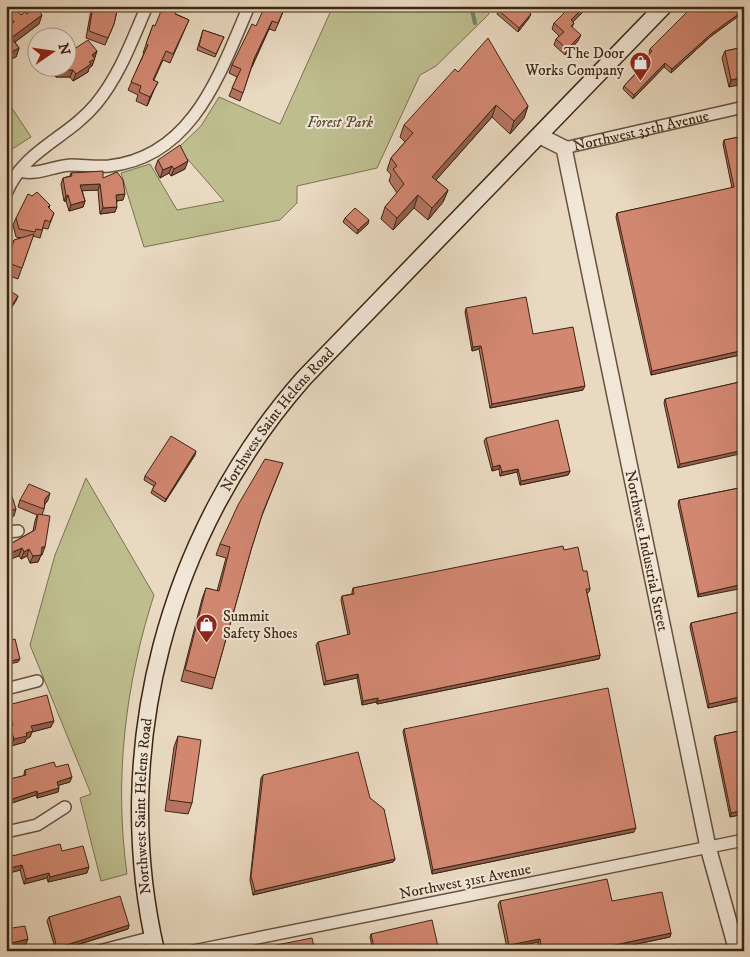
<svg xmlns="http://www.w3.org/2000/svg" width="750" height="957" viewBox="0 0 750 957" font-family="'IM FELL DW Pica',serif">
	<rect width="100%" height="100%" fill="#e9d9c1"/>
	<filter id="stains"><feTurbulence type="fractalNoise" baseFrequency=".004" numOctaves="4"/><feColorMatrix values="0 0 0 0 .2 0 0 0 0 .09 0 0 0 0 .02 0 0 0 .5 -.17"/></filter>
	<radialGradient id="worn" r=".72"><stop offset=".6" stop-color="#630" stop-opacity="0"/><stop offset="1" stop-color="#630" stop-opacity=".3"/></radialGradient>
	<path fill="#bdbd8e" stroke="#7c7150" d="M 333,6 L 485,6 L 489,14 L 436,66 L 420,75 L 377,168 L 297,186 L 297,203 L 280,220 L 144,247 L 121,173 L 150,164 L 177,210 L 224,201 L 178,148 L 201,126 L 219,97 L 280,124 Z
		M 6,99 L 31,137 L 6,153 Z
		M 86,478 L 154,595 C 125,685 114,780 127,874 L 101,881 L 80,798 L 91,794 L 30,645 L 55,555 Z"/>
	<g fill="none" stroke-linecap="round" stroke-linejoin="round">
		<path stroke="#737e70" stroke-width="4" d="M 471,6 L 475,23"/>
		<defs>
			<g id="minor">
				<path d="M 6,9 L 14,6"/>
				<path id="s1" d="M 564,148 L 744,107"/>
				<path d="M 19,171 C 38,176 52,166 71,165 C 83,165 96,167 109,166 C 193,157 220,73 249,6"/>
				<path d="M 6,194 C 24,149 67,139 96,104 C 120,75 132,40 147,6"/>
				<path d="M 6,532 L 18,531"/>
				<path d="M 6,689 L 37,681"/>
				<path d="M 6,832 L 37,825 L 65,807"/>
				<path d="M 99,951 L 153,937"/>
				<path d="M 193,951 L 744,840"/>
			</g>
			<g id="tertiary">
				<path id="s2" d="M 540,136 L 564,148 L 708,847 L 737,951"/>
			</g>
			<g id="secondary">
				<path id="s3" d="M 156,951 C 109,749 168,532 304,378 L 664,6"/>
			</g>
		</defs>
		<use href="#minor" stroke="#67523e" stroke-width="14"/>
		<use href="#tertiary" stroke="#67523e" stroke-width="18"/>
		<use href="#secondary" stroke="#3c2513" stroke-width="19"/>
		<use href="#minor" stroke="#f1e6d7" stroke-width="11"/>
		<use href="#tertiary" stroke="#f1e6d7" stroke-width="15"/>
		<use href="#secondary" stroke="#f1e6d7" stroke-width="16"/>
	</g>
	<path fill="#b57461" stroke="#3c2513" d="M 93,6 L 118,6 L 114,24 L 105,45 L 86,38 L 91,10 Z
		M 225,6 L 235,6 L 233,10 Z
		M 559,6 L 587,6 L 585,10 L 573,22 L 574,23 L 572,27 L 578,41 L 565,55 L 554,45 L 556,39 L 559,36 L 552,29 L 554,23 L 565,12 Z
		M 744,6 L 744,12 L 710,37 L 671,73 L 664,67 L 633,99 L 623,89 L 624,86 L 637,72 L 636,71 L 637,67 L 650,54 L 649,53 L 650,49 Z
		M 280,7 L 284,9 L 281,17 L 275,31 L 269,29 L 252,66 L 240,101 L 229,96 L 237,77 L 229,73 L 232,65 L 256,26 Z
		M 498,10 L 529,18 L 518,32 L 497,14 Z
		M 27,14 L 39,24 L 15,42 L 19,48 L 16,57 L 8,27 L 6,25 L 6,22 L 9,15 Z
		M 176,14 L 189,20 L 170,63 L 163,60 L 154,80 L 154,90 L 147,106 L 136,101 L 138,95 L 128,90 L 144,53 L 143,53 L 153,25 L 155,26 Z
		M 203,30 L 224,37 L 215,57 L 197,50 Z
		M 744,47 L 729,87 L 722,58 L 725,51 Z
		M 97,51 L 92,66 L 89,68 L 88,72 L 73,81 L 70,77 L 56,77 L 48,71 L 49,68 L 68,68 Z
		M 458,72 L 528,106 L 524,118 L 510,134 L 492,117 L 436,180 L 448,190 L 443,202 L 428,220 L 414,208 L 393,230 L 381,219 L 385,207 L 397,193 L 389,181 L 391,175 L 387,170 L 391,158 L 405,142 L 400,137 L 404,125 Z
		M 744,136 L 744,354 L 651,375 L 616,217 L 617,213 L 732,188 L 723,144 L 724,140 Z
		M 158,160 L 185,169 L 171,176 L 169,173 L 160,178 L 155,168 Z
		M 71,173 L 103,178 L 123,200 L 117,201 L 115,212 L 100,214 L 98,190 L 82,190 L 85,201 L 83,207 L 69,211 L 66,201 L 64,201 L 61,184 L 63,178 L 70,176 Z
		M 50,205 L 49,208 L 54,213 L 48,229 L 43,228 L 40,238 L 33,236 L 18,279 L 7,275 L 9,272 L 6,271 L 6,263 L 14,240 L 22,238 L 16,237 L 13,225 L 16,218 Z
		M 345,218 L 368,224 L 357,234 L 343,222 Z
		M 466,308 L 583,390 L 490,408 L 479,349 L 472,351 L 465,312 Z
		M 744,381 L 678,468 L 664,403 L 665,399 Z
		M 486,438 L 570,471 L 568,475 L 520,485 L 517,472 L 500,476 L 499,469 L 492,471 L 484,441 Z
		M 195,455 L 165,502 L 151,493 L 154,486 L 144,480 L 145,476 Z
		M 283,463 L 261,518 L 251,550 L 215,678 L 212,689 L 181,681 L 202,599 L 206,588 L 217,591 L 226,558 L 216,555 L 220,544 Z
		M 744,487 L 698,597 L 678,504 L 679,500 Z
		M 20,500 L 48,500 L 45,504 L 44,509 L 42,515 L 42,555 L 41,555 L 38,562 L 30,563 L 27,556 L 21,559 L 12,543 L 33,531 L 35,521 L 37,515 L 18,507 Z
		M 564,550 L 583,571 L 590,589 L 589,592 L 587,593 L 600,655 L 599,659 L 377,704 L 376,702 L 362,705 L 357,678 L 324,685 L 316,645 L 318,642 L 348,635 L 341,600 L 342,596 L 352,594 L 352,592 L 353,588 Z
		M 744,611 L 744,700 L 708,708 L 690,627 L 691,623 Z
		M 8,705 L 51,727 L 32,732 L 30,737 L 26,739 L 25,742 L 11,746 L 7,733 L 9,728 L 6,715 L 6,708 Z
		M 404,729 L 634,832 L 432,874 L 403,732 Z
		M 744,730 L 744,814 L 730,817 L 714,739 L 715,736 Z
		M 178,736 L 192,803 L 188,814 L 165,811 L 174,747 Z
		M 56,767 L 70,782 L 59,785 L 58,792 L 37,798 L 36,795 L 6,805 L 6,780 L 24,776 L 24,774 L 25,770 Z
		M 263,775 L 370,798 L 395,859 L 393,862 L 253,895 L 250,880 L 261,778 Z
		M 62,851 L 87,873 L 48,882 L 47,878 L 24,884 L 20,870 L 6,874 L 6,853 L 12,856 Z
		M 500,901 L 612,901 L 671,933 L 670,937 L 603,951 L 540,951 L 538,942 L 507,948 L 498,905 Z
		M 49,917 L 129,925 L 128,929 L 58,951 L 56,951 L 47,921 Z
		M 371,934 L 439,951 L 373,951 L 370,937 Z"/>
	<path fill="#935e4f" stroke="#3c2513" d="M 585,6 L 587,6 L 585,10 L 569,26 L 571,20 Z
		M 744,10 L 744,12 L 710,37 L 671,73 L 672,69 L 711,34 Z
		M 531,14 L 529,18 L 518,32 L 519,28 Z
		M 42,15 L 39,24 L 8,47 L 11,38 Z
		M 272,21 L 269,29 L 252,67 L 254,59 Z
		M 581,35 L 578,41 L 565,55 L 567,49 Z
		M 19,48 L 16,57 L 6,62 L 6,55 Z
		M 97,51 L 92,66 L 89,68 L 88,72 L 73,81 L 76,74 Z
		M 665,63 L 664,67 L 633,99 L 634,95 Z
		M 58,70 L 73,70 L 70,77 L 56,77 Z
		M 744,77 L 744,84 L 729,87 L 731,80 Z
		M 158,82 L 154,90 L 147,106 L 150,97 Z
		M 496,105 L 492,117 L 428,189 L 432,177 Z
		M 528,106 L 524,118 L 510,134 L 514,121 Z
		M 188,161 L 185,169 L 171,176 L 174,169 Z
		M 172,166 L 169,173 L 160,178 L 163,170 Z
		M 100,184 L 98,190 L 78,191 L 80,185 Z
		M 448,190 L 443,202 L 428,220 L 432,208 Z
		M 125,194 L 123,200 L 114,201 L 116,195 Z
		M 68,195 L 66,201 L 64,201 L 66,196 Z
		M 418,195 L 414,208 L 393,230 L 397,218 Z
		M 85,201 L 83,207 L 69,211 L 71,205 Z
		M 117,207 L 115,212 L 100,214 L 103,208 Z
		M 369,220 L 368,224 L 357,234 L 358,230 Z
		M 18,296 L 16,301 L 6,316 L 7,313 Z
		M 481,346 L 479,349 L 472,351 L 473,347 Z
		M 744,350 L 744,354 L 651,375 L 652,371 Z
		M 585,386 L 583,390 L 490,408 L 492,404 Z
		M 744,450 L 744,453 L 678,468 L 680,464 Z
		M 196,451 L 195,455 L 165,502 L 166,499 Z
		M 500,465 L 499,469 L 492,471 L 493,467 Z
		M 518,469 L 517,472 L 500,476 L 502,472 Z
		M 570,471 L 568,475 L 520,485 L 521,481 Z
		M 50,493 L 48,500 L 43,507 L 45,499 Z
		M 16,509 L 14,516 L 6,519 L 6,512 Z
		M 42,547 L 45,547 L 42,555 L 39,554 Z
		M 22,548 L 19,556 L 6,561 L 6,555 Z
		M 29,549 L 27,556 L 21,559 L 24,552 Z
		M 41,555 L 38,562 L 30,563 L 33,556 Z
		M 744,584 L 744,588 L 698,597 L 699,594 Z
		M 600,655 L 599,659 L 377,704 L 378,701 Z
		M 20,659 L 18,662 L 6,665 L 6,662 Z
		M 358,674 L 357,678 L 324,685 L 326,681 Z
		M 744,696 L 744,700 L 708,708 L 709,704 Z
		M 378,698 L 376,702 L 362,705 L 363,701 Z
		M 54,721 L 51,727 L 32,732 L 30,737 L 26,739 L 25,742 L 11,746 L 14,739 L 26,733 L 31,726 Z
		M 72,777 L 70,782 L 56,786 L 57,782 Z
		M 59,788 L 58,792 L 37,798 L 38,794 Z
		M 37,791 L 36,795 L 6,805 L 6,801 Z
		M 744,810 L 744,814 L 730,817 L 731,813 Z
		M 636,828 L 634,832 L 432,874 L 433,870 Z
		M 395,859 L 393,862 L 253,895 L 255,891 Z
		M 22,865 L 20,870 L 6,874 L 6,869 Z
		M 89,867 L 87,873 L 48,882 L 50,877 Z
		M 49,873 L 47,878 L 24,884 L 26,879 Z
		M 129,925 L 128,929 L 56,951 L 57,948 Z
		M 671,933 L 670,937 L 603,951 L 587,951 Z
		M 28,939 L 26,944 L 6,949 L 7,944 Z
		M 540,939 L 538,942 L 507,948 L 509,945 Z"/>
	<path fill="#d28771" stroke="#3c2513" d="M 93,6 L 118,6 L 114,24 L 108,38 L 89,31 Z
		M 163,6 L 178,6 L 175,14 L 189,20 L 173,54 L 166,51 L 153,80 L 158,82 L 150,97 L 139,92 L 141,86 L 131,82 L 148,45 L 146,44 L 153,25 L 155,26 Z
		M 265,6 L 280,6 L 280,7 L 284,9 L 278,23 L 272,21 L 254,59 L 243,93 L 232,88 L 241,69 L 232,65 L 252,24 L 256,26 Z
		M 502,6 L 522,6 L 531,14 L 519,28 L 498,10 Z
		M 567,6 L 585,6 L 571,20 L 574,23 L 571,26 L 581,35 L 567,49 L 556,39 L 564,32 L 554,23 L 569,8 Z
		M 693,6 L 744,6 L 744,10 L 711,34 L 672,69 L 665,63 L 634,95 L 624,86 L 640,69 L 637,67 L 652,51 L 650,49 Z
		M 36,7 L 42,15 L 11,38 L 19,48 L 6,55 L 6,28 L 14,22 L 9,15 L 16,10 L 21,15 L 25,12 L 27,14 Z
		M 203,30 L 224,37 L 216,54 L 199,46 Z
		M 488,38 L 528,106 L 514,121 L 496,105 L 432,177 L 448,190 L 432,208 L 418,195 L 397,218 L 385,207 L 404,184 L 393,169 L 397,166 L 391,158 L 413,133 L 404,125 L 455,69 L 458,72 Z
		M 88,40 L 97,51 L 92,55 L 95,59 L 89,62 L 91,64 L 76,74 L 73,70 L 58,70 L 55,68 L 68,68 L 68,53 Z
		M 744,47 L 744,77 L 731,80 L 725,51 Z
		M 744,136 L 744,350 L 652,371 L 617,213 L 734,187 L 724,140 Z
		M 180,145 L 188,161 L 174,169 L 172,166 L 163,170 L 158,160 Z
		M 103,171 L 103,178 L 117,172 L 123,180 L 125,194 L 116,195 L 117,207 L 103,208 L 100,184 L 80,185 L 85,201 L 71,205 L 68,195 L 66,196 L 63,178 L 72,176 L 71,173 Z
		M 37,192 L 50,205 L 48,207 L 54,213 L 50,222 L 45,220 L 42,230 L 36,229 L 35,232 L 19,229 L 16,218 L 28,194 L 32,196 Z
		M 355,208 L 369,220 L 358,230 L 345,218 Z
		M 34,234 L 22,268 L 11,264 L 12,261 L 8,259 L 14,240 Z
		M 6,288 L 18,296 L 7,313 L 6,312 Z
		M 526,297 L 533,334 L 573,327 L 585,386 L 492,404 L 481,346 L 473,347 L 466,308 Z
		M 744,381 L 744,450 L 680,464 L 665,399 Z
		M 558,420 L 570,471 L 521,481 L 518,469 L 502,472 L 500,465 L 493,467 L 486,438 Z
		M 171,436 L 196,451 L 166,499 L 152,490 L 156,483 L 145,476 Z
		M 265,459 L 283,463 L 263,512 L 251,550 L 215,678 L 185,670 L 206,588 L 219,591 L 230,547 L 220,544 L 238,505 Z
		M 6,483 L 8,483 L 16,509 L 6,512 Z
		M 29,484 L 50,493 L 45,499 L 44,509 L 20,500 Z
		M 744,487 L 744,584 L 699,594 L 679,500 Z
		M 38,514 L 50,516 L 45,547 L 42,547 L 41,555 L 33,556 L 29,549 L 24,552 L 22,548 L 6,555 L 6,543 L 11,541 L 12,543 L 35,530 Z
		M 563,546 L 564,550 L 578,547 L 583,571 L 587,571 L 590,589 L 586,589 L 600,655 L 378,701 L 378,698 L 363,701 L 358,674 L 326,681 L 318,642 L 350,634 L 342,596 L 354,594 L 353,588 Z
		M 744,611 L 744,696 L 709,704 L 691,623 Z
		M 6,636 L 8,641 L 15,639 L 20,659 L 6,662 Z
		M 608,688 L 636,828 L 433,870 L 404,729 Z
		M 47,695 L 54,721 L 31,726 L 33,731 L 26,733 L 27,736 L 14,739 L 10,727 L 13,726 L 8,705 Z
		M 744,730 L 744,810 L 731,813 L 715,736 Z
		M 178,736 L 201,740 L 192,803 L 169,800 Z
		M 358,752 L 370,798 L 384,809 L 395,859 L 255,891 L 251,876 L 263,775 Z
		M 54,762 L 56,767 L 68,764 L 72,777 L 57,782 L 59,788 L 38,794 L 37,791 L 6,801 L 6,780 L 26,775 L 25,770 Z
		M 60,844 L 62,851 L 83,846 L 89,867 L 50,877 L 49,873 L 26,879 L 22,865 L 6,869 L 6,853 L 11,852 L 12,856 Z
		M 607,879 L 612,901 L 662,892 L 671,933 L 587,951 L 542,951 L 540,939 L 509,945 L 500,901 Z
		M 120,896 L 129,925 L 57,948 L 49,917 Z
		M 432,920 L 439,951 L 375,951 L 371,934 Z
		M 25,926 L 28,939 L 7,944 L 9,950 L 6,951 L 6,929 Z
		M 312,938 L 315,951 L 261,951 L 261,948 Z
		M 674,945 L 693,950 L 693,951 L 646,951 Z"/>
	<defs>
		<symbol id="shop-pin" viewBox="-11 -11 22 30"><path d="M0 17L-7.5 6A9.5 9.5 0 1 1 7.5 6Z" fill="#8f2418" stroke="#f1e6d7"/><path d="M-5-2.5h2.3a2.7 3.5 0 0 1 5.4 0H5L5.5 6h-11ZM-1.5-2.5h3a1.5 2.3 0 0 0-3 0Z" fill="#fff"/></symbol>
	</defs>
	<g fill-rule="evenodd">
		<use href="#shop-pin" x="628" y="50" width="25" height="34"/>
		<use href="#shop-pin" x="194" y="612" width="25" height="34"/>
	</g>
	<g text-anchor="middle" stroke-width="4" stroke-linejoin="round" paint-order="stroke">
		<g font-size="15" fill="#3c2513" stroke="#f1e6d7" text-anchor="end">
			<text x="624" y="58">The Door<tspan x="624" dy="17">Works Company</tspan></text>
			<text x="223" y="621" text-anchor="start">Summit<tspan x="223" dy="17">Safety Shoes</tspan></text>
		</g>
		<g font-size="15" font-style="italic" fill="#5c4b32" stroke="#f1e6d7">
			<text x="340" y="127">Forest Park</text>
		</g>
		<g font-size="15" fill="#3c2513" stroke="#f1e6d7">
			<text dy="5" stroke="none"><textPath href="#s1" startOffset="79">Northwest 35th Avenue</textPath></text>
			<text dy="5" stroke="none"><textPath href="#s3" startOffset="565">Northwest Saint Helens Road</textPath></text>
			<text dy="5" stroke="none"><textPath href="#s2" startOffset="438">Northwest Industrial Street</textPath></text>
			<text dy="5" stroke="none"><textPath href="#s3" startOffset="146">Northwest Saint Helens Road</textPath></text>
			<text transform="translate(465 881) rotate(-11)" y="5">Northwest 31st Avenue</text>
		</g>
	</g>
	<rect width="750" height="957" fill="none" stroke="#e9d9c1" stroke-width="25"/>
	<rect x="8" y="8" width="735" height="942" fill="none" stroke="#3c2513" stroke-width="2.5"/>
	<rect x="12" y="12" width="725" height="932" fill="none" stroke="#3c2513"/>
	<g transform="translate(52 52) rotate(77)"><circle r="24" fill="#f1e6d7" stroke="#a99989"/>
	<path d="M0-4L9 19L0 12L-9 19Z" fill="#8f2418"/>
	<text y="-8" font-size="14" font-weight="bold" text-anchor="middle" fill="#3c2513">N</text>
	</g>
	<rect width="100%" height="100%" filter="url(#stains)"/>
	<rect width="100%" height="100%" fill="url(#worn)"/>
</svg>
